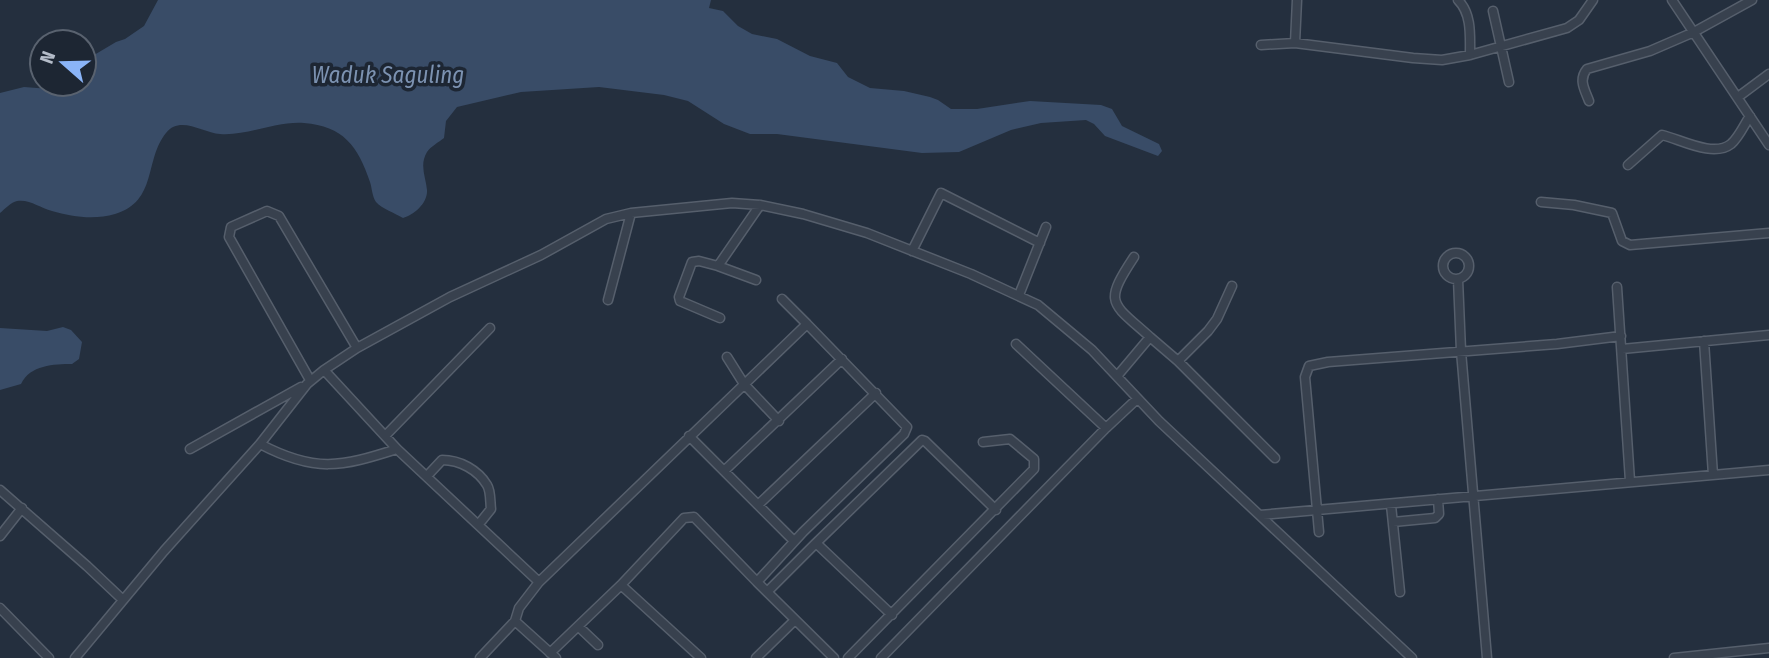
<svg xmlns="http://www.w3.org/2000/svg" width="1769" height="658" viewBox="0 0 1769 658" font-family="'Fira Sans Condensed',sans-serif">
	<rect width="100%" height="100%" fill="#242f3e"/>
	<path fill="#394c67" d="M 158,0 L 711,0 L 709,8 L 723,11 L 738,26 L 752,34 L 777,39 L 810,56 L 837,63 L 848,77 L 870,88 L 904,91 L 930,97 L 938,100 L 951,109 L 977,109 L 1030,101 L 1101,105 L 1112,109 L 1122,126 L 1159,144 L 1162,151 L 1158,156 L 1105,136 L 1094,124 L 1086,120 L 1041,123 L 1011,130 L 959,152 L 922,153 L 777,134 L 750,134 L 724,124 L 688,101 L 664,95 L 599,87 L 521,92 L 457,107 L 446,121 L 444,138 C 439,142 430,147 427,152 C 419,165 426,178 427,190 C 428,203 414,215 403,218 C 395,213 382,209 376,202 C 372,196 372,188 370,182 C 358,146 343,126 304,123 C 275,121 248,136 220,134 C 203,133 180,115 166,133 C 144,160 158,201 115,214 C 95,220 72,217 52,211 C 40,208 30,199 17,201 C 11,202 5,209 0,213 L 0,93 L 24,87 L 50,89 L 56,84 L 84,84 L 84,61 L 116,42 L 125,39 L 144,26 Z
		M 63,327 L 71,330 L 82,342 L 79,359 L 72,364 C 54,364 30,365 21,384 L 0,390 L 0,328 L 47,331 Z"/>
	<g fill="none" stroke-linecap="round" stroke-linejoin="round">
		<defs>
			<path id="minor" d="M 1458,0 C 1472,14 1470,36 1470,55
				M 1672,0 L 1769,145
				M 1493,11 L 1509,82
				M 1295,43 L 1297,0
				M 1261,45 L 1295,43 L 1413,58 L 1442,60 L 1470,55 L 1567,28 L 1579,20 L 1593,0
				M 1738,97 L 1769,74
				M 1589,101 C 1585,90 1578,80 1587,69 L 1650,51 L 1694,32 L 1752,0
				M 1628,165 L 1662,135 C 1680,139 1713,158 1731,144 C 1739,137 1744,125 1750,116
				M 1541,202 L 1574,205 L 1612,213 L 1622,241 L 1630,245 L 1769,233
				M 912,251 L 941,193 L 1040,243
				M1443 266a13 13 0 1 1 26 0a13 13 0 1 1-26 0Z
				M 1134,257 C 1103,304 1111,302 1150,337
				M 718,266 L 699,261 L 692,262 L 679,297 L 680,301 L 720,318
				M 1458,279 L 1461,351 L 1487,658
				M 756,280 L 718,266 L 760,205
				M 1617,287 L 1630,481
				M 1019,295 L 1046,227
				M 782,299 L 807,324
				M 608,300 L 631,213
				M 1704,341 L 1713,475
				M 1016,344 L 1106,428
				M 1622,349 L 1769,335
				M 727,357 L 744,384 L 779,421
				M 1178,361 L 1208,331 L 1217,319 L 1232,286
				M 324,370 L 357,348 L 450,297 L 541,255 L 606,219 L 631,213 L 732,203 L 760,205 L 803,214 L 867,233 L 971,274 L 1038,305 L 1092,350 L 1159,421 L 1412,658
				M 1118,375 L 1150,337 L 1178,361 L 1275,458
				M 310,380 L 229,237 L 231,227 L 267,211 L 279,216 L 357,348
				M 385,436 L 490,328
				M 689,436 L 794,541
				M 260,444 L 307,384 L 324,370 L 397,449
				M 190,449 L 301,387
				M 724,471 L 842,359
				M 427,476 L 442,460 C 460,460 478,470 487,485 C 491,491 490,502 491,509 L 479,524
				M 0,490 L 87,566 L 123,600
				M 758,505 L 876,393
				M 1391,505 L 1400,592
				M 1260,515 L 1769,470
				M 1393,522 L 1435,518 L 1439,514 L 1438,499
				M 1319,532 L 1305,377 L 1309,366 L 1328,362 L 1557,344 L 1621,336
				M 0,536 L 22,508
				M 816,543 L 922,440 L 925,441 L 996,510
				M 621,585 L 701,658
				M 767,592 L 816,543 L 892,615
				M 0,608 L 49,658
				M 515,621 L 556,658
				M 579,627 L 598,645
				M 550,653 L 621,585 L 684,518 L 694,517 L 757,582
				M 75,658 L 164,551 L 260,444 C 315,473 341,467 397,449 L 539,582
				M 480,658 L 515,621 L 519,608 L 539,582 L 807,324 L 907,427 L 904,434 L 803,532 L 757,582 L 834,658
				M 756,658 L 795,620
				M 848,658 L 1034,469 L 1034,459 L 1010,439 L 983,442
				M 881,658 L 1106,428 L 1137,399
				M 1674,658 L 1769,648"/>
		</defs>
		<use href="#minor" stroke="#565f6c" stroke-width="11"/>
		<use href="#minor" stroke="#38414e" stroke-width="8"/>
	</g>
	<g text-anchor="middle" stroke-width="7" stroke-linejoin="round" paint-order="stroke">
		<g font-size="23" font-style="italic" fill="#7c92b1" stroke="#1d2633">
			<text x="388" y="83">Waduk Saguling</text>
		</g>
	</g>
	<g transform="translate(63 63) rotate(290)"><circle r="33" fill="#1d2633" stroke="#59626f" stroke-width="2"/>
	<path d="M0-5L12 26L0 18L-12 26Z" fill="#8ab4f8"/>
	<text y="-10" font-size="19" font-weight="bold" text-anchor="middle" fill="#b4bcc9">N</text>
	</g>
</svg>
